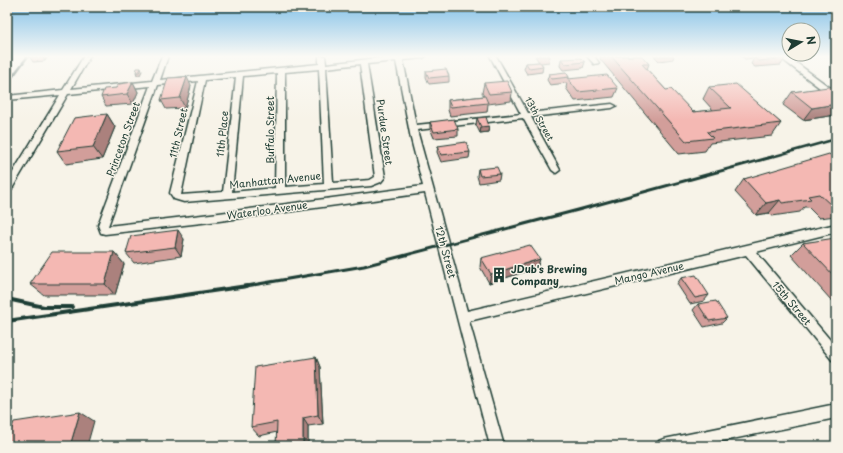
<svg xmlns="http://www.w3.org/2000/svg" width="843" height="453" viewBox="0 0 843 453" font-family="'Playpen Sans',sans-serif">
	<rect width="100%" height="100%" fill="#f7f3e8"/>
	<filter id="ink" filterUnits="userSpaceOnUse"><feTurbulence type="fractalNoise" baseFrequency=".025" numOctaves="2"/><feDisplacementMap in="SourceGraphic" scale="8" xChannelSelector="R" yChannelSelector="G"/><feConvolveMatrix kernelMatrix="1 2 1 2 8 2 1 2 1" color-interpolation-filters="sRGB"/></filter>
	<g filter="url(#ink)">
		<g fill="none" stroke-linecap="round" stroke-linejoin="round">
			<defs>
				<path id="minor" d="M 84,56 L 90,56 L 71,89 L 152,81 L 162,56 L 168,56 L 160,80 L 319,64 L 319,56 L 325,56 L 326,64 L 396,56 L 426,56 L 423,58 L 403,60 L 416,125 L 521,114 L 490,56 L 496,56 L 528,113 L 612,104 L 616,106 L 612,108 L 531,117 L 560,170 L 556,173 L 552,170 L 523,118 L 417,130 L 467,311 L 836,224 L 836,232 L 756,252 L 836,347 L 836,362 L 832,360 L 746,255 L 469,321 L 504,446 L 490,446 L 425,193 L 219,221 L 105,234 L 101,233 L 98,225 L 150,86 L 68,94 L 10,192 L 7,193 L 7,182 L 60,95 L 7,100 L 7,96 L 63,90 ZM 396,61 L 411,139 L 423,186 L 219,213 L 108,226 L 158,85 L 198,81 L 170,193 L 174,199 L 184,202 L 371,186 L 381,182 L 385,177 L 367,64 ZM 360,64 L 375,177 L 370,180 L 333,183 L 326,68 ZM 319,69 L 324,184 L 285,187 L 285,72 ZM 277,73 L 275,188 L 232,192 L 243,76 ZM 236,77 L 223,192 L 181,195 L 205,80 Z
					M 587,56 L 594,56 L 599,63 L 594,64 Z
					M 836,404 L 836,418 L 698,446 L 657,446 L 659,441 L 664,439 Z"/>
				<path id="major" d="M 778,56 L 787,56 L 836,92 L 836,99 L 833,98 Z"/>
			</defs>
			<use href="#minor" stroke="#1f3d34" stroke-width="3"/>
			<use href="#major" stroke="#1f3d34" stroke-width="3"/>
			<use href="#minor" fill="#f7f3e8" fill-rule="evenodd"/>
			<use href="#major" fill="#f7f3e8" fill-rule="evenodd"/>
			<path stroke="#1f3d34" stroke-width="2.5" d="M 7,84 L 28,56
				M 768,158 L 836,139"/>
			<path stroke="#1f3d34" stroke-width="3" d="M 241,287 L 364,266 L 578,210 L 772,157"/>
			<path stroke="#1f3d34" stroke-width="4" d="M 7,299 L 44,307 L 72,307
				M 7,321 L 247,286"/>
		</g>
		<path fill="#d29e9a" stroke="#1f3d34" d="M 29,56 L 48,56 L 45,61 L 33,62 Z
			M 535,56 L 550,56 L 549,62 L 541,63 L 543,66 L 542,72 L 527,74 L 524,69 L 526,63 L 539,62 Z
			M 601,56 L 642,56 L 649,64 L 647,69 L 666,90 L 693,112 L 713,110 L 703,99 L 709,87 L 781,123 L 772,136 L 710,143 L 705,151 L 679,154 L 600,59 Z
			M 654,56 L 674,56 L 673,59 L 659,61 Z
			M 741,56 L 782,56 L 785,58 L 781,65 L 755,67 L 751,64 L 754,58 L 745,59 Z
			M 561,59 L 585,62 L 583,68 L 563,70 L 560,66 Z
			M 426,71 L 449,76 L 449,82 L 429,84 L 426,77 Z
			M 549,74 L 569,77 L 569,79 L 618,88 L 614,97 L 575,101 L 566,88 L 567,83 L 550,85 L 547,80 Z
			M 133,82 L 138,92 L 133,104 L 106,106 L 101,97 L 116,88 Z
			M 484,83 L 512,92 L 511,101 L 488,104 L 487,112 L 450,116 L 448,110 L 448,100 L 484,96 L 482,93 Z
			M 191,86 L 185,108 L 166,109 L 161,100 Z
			M 836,87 L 836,115 L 803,120 L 783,105 L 792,92 Z
			M 107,114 L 115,127 L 102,159 L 66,164 L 57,151 Z
			M 477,118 L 489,126 L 488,132 L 480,133 L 476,125 Z
			M 430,122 L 458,129 L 458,136 L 434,138 L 430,128 Z
			M 438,146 L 470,152 L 469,158 L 441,162 L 437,152 Z
			M 836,159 L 836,216 L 819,218 L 808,207 L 804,207 L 800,212 L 772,216 L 769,213 L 756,215 L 735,192 L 744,179 Z
			M 478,169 L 500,174 L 499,180 L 479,183 L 477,176 Z
			M 184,239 L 181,256 L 134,263 L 126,253 Z
			M 836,239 L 836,300 L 831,300 L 791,255 L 803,243 Z
			M 114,252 L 124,264 L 115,295 L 44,295 L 30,284 Z
			M 481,258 L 540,259 L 537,268 L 489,283 L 480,267 Z
			M 681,278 L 709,295 L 704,301 L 690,304 L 677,284 Z
			M 698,304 L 727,318 L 722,323 L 704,327 L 693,310 Z
			M 316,357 L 320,367 L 323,424 L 308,426 L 308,446 L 276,446 L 277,432 L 259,436 L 251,427 Z"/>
		<path fill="#ab817d" stroke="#1f3d34" d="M 42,56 L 48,56 L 45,61 Z
			M 141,68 L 142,71 L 140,75 L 137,75 L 136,72 Z
			M 187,77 L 191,86 L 185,108 L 180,98 Z
			M 133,82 L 138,92 L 133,104 L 127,94 Z
			M 836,104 L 836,115 L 803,120 L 812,108 Z
			M 107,114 L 115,127 L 102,159 L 93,147 Z
			M 489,126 L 488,132 L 480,133 L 481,127 Z
			M 780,200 L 769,213 L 756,215 L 766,203 Z
			M 178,230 L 184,239 L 181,256 L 175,247 Z
			M 114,252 L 124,264 L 115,295 L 105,284 Z
			M 540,259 L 537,268 L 489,283 L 491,274 Z
			M 316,357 L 320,367 L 323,424 L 318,415 Z
			M 80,412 L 94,421 L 87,446 L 70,446 Z
			M 303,418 L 308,426 L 308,446 L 305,446 L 303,443 Z"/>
		<path fill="#f4b8b3" stroke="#1f3d34" d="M 611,56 L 642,56 L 649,64 L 642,64 L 666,90 L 671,89 L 693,112 L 731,108 L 709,87 L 736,84 L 781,123 L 707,132 L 713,138 L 686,141 Z
			M 768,56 L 782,56 L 785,58 L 759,61 L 754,58 Z
			M 581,58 L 585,62 L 565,64 L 561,59 Z
			M 540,62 L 543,66 L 529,68 L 526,63 Z
			M 137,68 L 141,68 L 139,72 L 136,72 Z
			M 446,69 L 449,76 L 429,78 L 426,71 Z
			M 566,72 L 569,77 L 552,79 L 549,74 Z
			M 607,75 L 618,88 L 578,92 L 568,79 Z
			M 187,77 L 180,98 L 161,100 L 168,78 Z
			M 507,81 L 512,92 L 489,94 L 484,83 Z
			M 133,82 L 127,94 L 101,97 L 104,89 L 116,88 L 119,84 Z
			M 835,86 L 836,87 L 836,104 L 812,108 L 792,92 Z
			M 485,96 L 488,103 L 451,107 L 448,100 Z
			M 107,114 L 93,147 L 57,151 L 74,118 Z
			M 486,117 L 489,126 L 481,127 L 477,118 Z
			M 454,119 L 458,129 L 434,132 L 430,122 Z
			M 466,142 L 470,152 L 441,155 L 438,146 Z
			M 829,154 L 836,159 L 836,205 L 831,205 L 819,194 L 808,196 L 811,199 L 782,203 L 780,200 L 766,203 L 744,179 Z
			M 497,167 L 500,174 L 480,176 L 478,169 Z
			M 178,230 L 175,247 L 126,253 L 131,236 Z
			M 835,238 L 836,239 L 836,278 L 803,243 Z
			M 530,245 L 540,259 L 491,274 L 481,258 Z
			M 52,252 L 114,252 L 105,284 L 30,284 Z
			M 696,275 L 709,295 L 695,298 L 681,278 Z
			M 716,301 L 727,318 L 709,321 L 698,304 Z
			M 316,357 L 318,415 L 303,418 L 303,443 L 290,446 L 276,446 L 277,422 L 251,427 L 255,367 Z
			M 80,412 L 70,446 L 7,446 L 7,440 L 14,422 Z"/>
	</g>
	<linearGradient id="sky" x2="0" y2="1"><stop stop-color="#81c0e8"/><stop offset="0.47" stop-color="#fbfaf5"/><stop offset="1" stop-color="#fbfaf5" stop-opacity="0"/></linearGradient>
	<rect width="843" height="120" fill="url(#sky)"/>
	<defs>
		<symbol id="building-bare" viewBox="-9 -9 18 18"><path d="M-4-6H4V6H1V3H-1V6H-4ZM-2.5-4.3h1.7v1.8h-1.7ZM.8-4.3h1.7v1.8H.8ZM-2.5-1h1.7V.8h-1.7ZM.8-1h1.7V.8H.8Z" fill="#1f3d34" stroke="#f7f3e8" stroke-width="2.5" paint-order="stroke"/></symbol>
	</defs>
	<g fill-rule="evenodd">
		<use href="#building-bare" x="488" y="264" width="22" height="22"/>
	</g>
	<g text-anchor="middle" stroke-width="3" stroke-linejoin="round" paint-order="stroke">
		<g font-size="9" fill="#1f3d34" stroke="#f7f3e8">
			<text transform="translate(539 119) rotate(61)" y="3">13th Street</text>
		</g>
		<g font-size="10" fill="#1f3d34" stroke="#f7f3e8">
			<text transform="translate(270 130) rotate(-90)" y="4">Buffalo Street</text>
			<text transform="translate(385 132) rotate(82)" y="4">Purdue Street</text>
			<text transform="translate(178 133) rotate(-77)" y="4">11th Street</text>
			<text transform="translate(222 134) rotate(-84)" y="4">11th Place</text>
			<text transform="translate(123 139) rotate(-70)" y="4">Princeton Street</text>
			<text transform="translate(275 180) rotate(-6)" y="4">Manhattan Avenue</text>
			<text transform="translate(267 210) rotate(-8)" y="4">Waterloo Avenue</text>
			<text transform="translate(446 252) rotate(75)" y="4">12th Street</text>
			<text transform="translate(649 273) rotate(-13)" y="4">Mango Avenue</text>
			<text transform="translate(792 303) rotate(50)" y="4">15th Street</text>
		</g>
		<g font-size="10" font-weight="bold" fill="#1f3d34" stroke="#f7f3e8" text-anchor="start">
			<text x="511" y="273">JDub's Brewing<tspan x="511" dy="12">Company</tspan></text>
		</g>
	</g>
	<rect width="843" height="453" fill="none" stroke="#f7f3e8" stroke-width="24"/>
	<rect x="12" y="12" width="819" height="429" fill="none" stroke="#1f3d34" stroke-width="1.5" filter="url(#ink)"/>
	<g transform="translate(801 42) rotate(80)"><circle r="19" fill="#f7f3e8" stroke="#a1aaa0"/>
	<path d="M0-3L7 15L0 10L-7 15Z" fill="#1f3d34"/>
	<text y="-6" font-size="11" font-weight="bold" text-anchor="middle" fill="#1f3d34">N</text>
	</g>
</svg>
